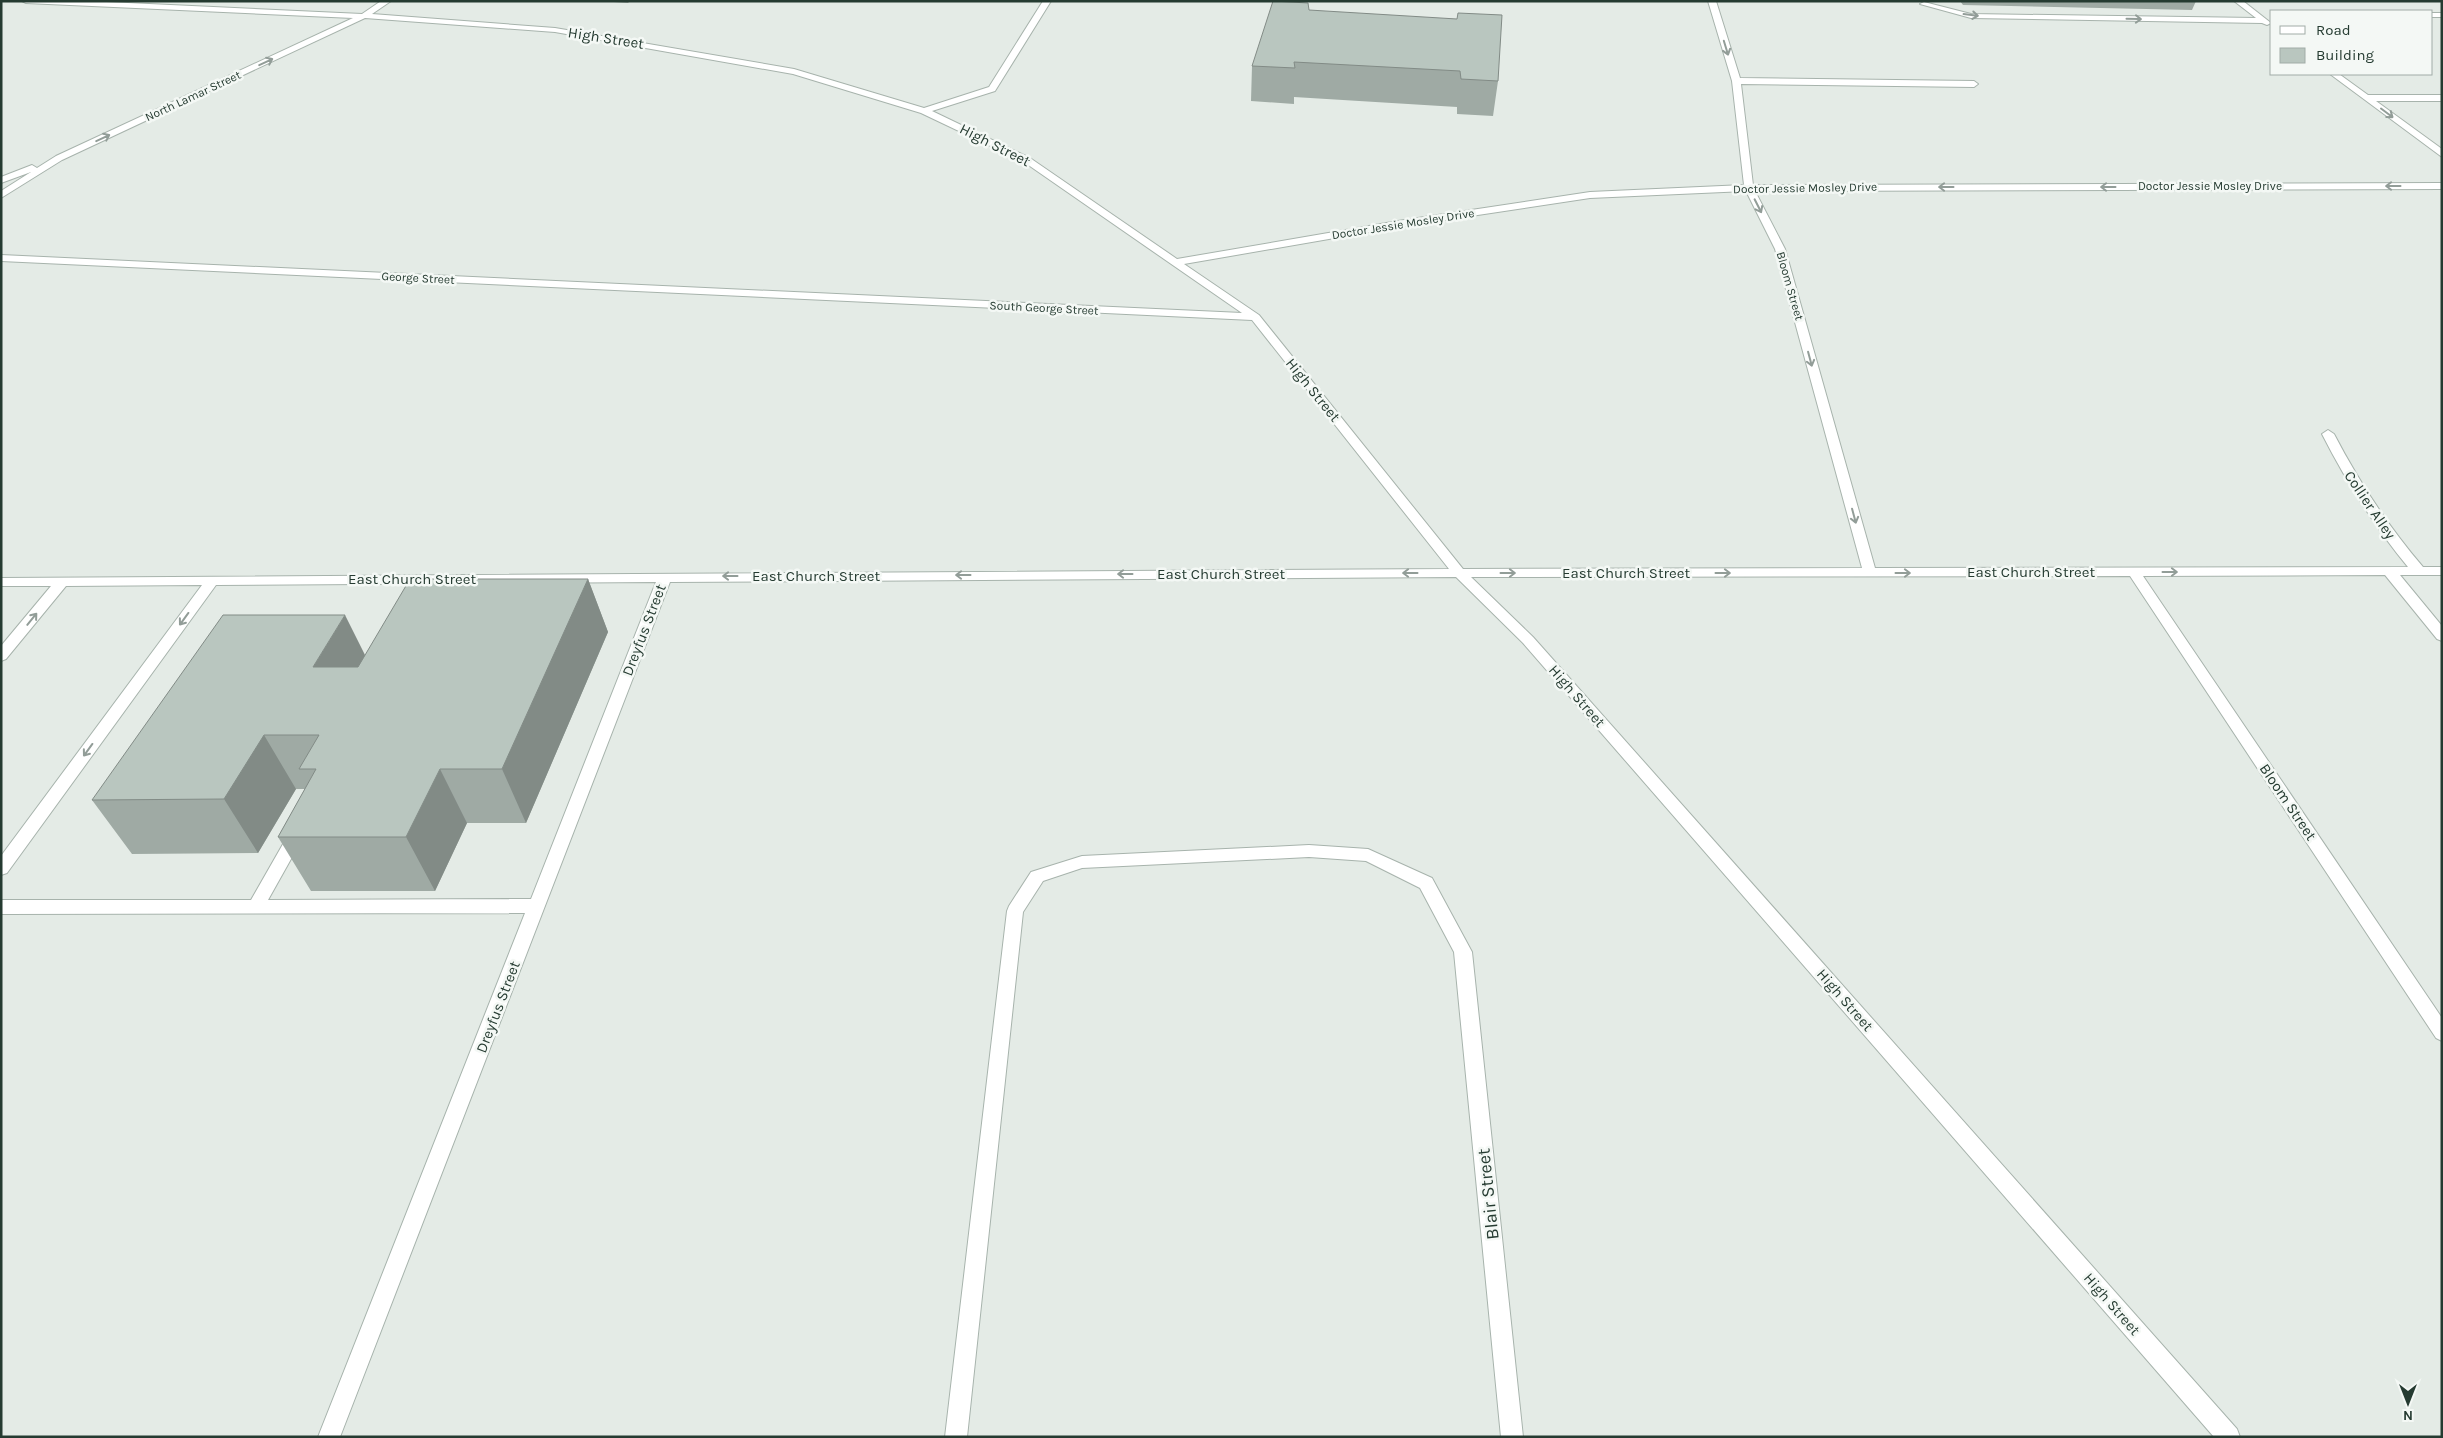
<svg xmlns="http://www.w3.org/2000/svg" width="2443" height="1438" viewBox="0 0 2443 1438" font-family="Karla,sans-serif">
	<rect width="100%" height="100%" fill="#e4ebe6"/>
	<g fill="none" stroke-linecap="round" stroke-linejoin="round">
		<defs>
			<path id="minor" d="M 22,1 L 85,1 L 362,14 L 381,1 L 391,1 L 372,14 L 555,28 L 794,69 L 924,108 L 989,87 L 1043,1 L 1051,1 L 995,91 L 932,111 L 1030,158 L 1177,259 L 1398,221 L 1590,192 L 1744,185 L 1732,81 L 1708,1 L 1716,1 L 1740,78 L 1974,81 L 1978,84 L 1974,87 L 1741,84 L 1753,185 L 2442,183 L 2442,189 L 1755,191 L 1785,249 L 1875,568 L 2408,567 C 2374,526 2346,481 2322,434 L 2328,430 L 2334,434 C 2359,482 2388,526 2423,567 L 2442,567 L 2442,575 L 2400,575 L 2442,626 L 2442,641 L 2437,639 L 2385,575 L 2143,576 L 2442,1018 L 2442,1041 L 2436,1038 L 2130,576 L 1471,577 L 1533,637 L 2237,1429 L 2240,1437 L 2214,1437 L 1523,643 L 1456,577 L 670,582 L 340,1437 L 318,1437 L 525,913 L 1,914 L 1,900 L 251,900 L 291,830 L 297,828 L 303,830 L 305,834 L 268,900 L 531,899 L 656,582 L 216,585 L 7,873 L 1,875 L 1,856 L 202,585 L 66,586 L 6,659 L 1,661 L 1,646 L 51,586 L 1,586 L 1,578 L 1449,569 L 1252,320 L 1,261 L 1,255 L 1242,313 L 1024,162 L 921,113 L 793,74 L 555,32 L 365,18 L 62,160 L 1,198 L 1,191 L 31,172 L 1,183 L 1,177 L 32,165 L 37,168 L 56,156 L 353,18 L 26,3 ZM 1746,191 L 1775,249 L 1862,568 L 1463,569 L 1259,315 L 1184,264 L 1398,227 L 1590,198 Z
				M 2234,1 L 2243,1 L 2271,23 L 2267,25 L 2262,23 L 1971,18 L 1920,4 L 1924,2 L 1971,14 L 2256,18 Z
				M 2432,13 L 2442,13 L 2442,17 L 2432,17 Z
				M 2330,74 L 2339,74 L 2368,95 L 2442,95 L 2442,101 L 2376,101 L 2442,149 L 2442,157 Z
				M 1309,845 L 1368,849 L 1432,878 L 1472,952 L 1523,1437 L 1501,1437 L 1454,952 L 1420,888 L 1366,861 L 1309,857 L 1082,868 L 1043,881 L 1023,912 L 967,1437 L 945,1437 L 1007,911 L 1009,906 L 1031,872 L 1082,856 Z"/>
		</defs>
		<use href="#minor" stroke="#a7b3ac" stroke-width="2"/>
		<use href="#minor" fill="#fff" fill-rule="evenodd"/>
	</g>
	<path fill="#9faaa4" d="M 600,1 L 630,1 L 628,3 Z
		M 1960,1 L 2196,1 L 2192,10 L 1963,5 Z
		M 1309,10 L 1498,81 L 1493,116 L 1457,114 L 1457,107 L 1294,97 L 1294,104 L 1251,101 L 1252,66 Z
		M 588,579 L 608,632 L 526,823 L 467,823 L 435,891 L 311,891 L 278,837 L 305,789 L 296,789 L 258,853 L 132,854 L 92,800 L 365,655 Z"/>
	<path fill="#828b86" d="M 588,579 L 608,632 L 526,823 L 502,769 Z
		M 345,615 L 372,669 L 313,667 Z
		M 264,735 L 296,789 L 258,853 L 224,799 Z
		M 440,769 L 467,823 L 435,891 L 406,837 Z"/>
	<path fill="#b9c6bf" stroke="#828b86" d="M 1273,1 L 1308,3 L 1309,10 L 1457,19 L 1458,13 L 1502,15 L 1498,81 L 1461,79 L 1460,71 L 1294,62 L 1295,68 L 1252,66 Z
		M 410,579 L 588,579 L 502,769 L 440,769 L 406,837 L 278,837 L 316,769 L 299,769 L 319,735 L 264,735 L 224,799 L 92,800 L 223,615 L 345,615 L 313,667 L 358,667 Z"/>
	<defs><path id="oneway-shaft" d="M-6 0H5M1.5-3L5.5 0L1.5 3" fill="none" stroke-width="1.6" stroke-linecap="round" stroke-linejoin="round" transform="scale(1.25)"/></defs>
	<g stroke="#929d98">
		<use href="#oneway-shaft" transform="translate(1971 15) rotate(7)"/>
		<use href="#oneway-shaft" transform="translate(2134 19) rotate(1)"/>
		<use href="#oneway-shaft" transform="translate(1726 48) rotate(73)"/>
		<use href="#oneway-shaft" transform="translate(266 62) rotate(-25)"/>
		<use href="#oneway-shaft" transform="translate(2387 113) rotate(37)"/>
		<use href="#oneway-shaft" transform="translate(103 138) rotate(-25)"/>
		<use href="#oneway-shaft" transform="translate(2393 186) rotate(180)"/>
		<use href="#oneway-shaft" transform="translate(1946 187) rotate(180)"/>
		<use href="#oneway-shaft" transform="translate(2108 187) rotate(180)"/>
		<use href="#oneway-shaft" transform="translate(1758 206) rotate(63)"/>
		<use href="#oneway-shaft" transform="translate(1810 359) rotate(75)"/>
		<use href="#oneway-shaft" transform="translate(1854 516) rotate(75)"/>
		<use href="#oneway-shaft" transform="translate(2170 572)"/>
		<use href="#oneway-shaft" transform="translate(1410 573) rotate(180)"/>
		<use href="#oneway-shaft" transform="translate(1508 573)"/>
		<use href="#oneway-shaft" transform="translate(1723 573)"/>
		<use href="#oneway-shaft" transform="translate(1903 573)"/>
		<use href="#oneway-shaft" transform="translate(1125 574) rotate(180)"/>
		<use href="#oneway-shaft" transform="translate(963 575) rotate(180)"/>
		<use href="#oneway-shaft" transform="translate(730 576) rotate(180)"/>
		<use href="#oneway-shaft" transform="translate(32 619) rotate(-51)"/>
		<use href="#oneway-shaft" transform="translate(184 619) rotate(126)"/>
		<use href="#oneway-shaft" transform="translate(88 750) rotate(126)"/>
	</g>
	<g text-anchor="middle" stroke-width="5" stroke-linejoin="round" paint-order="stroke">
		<g font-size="12" fill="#253b31" stroke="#f4f8f5">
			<text transform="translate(193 96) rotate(-25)" y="4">North Lamar Street</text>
			<text x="2210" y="190">Doctor Jessie Mosley Drive</text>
			<text transform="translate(1805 188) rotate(-1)" y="4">Doctor Jessie Mosley Drive</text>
			<text transform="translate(1403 224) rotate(-9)" y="4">Doctor Jessie Mosley Drive</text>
			<text transform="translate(418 278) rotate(3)" y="4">George Street</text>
			<text transform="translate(1790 286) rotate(74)" y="4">Bloom Street</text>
			<text transform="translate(1044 308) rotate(3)" y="4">South George Street</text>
		</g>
		<g font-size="15" fill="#253b31" stroke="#f4f8f5">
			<text transform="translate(606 38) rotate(9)" y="5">High Street</text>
			<text transform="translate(995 145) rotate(27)" y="5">High Street</text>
			<text transform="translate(1313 390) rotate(51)" y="5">High Street</text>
			<text transform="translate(2370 505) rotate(56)" y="5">Collier Alley</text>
			<text x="2031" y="577">East Church Street</text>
			<text x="1626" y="578">East Church Street</text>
			<text x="1221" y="579">East Church Street</text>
			<text x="816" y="581">East Church Street</text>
			<text x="412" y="584">East Church Street</text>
			<text transform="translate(644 630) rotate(-69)" y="5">Dreyfus Street</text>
			<text transform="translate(1577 696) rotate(49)" y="5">High Street</text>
			<text transform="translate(2288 802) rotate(56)" y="5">Bloom Street</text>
			<text transform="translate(1845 1000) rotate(49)" y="5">High Street</text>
			<text transform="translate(498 1007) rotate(-69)" y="5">Dreyfus Street</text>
			<text transform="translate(2112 1304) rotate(49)" y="5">High Street</text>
		</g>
		<g font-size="18" fill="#253b31" stroke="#f4f8f5">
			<text transform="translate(1488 1194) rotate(-96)" y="6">Blair Street</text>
		</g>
	</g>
	<rect width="2443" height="1438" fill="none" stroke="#253b31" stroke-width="5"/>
	<rect x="2270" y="10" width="162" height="65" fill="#f4f8f5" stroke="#a1aca7"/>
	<rect x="2280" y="26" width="25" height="8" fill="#ffffff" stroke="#a1aca7"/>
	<text x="2316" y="35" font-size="15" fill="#253b31">Road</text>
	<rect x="2280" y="48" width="25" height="15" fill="#b9c6bf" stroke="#a1aca7"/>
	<text x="2316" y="60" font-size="15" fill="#253b31">Building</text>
	<g transform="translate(2408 1403) rotate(180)" stroke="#f4f8f5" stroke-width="4" paint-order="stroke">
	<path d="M0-4L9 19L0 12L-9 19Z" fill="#253b31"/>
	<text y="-8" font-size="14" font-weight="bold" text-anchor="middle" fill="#253b31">N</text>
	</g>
</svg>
